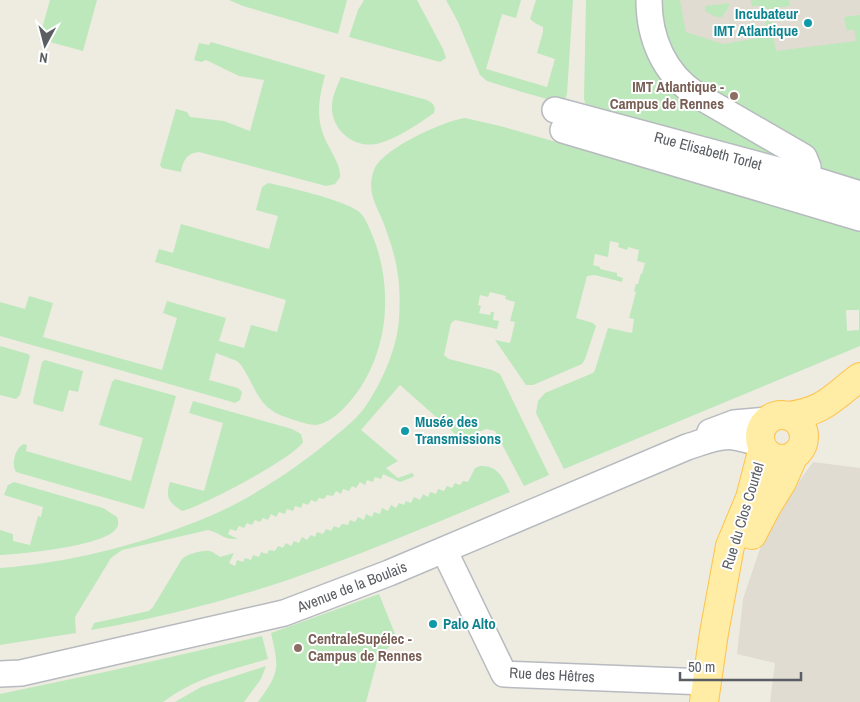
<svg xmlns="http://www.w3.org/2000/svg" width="860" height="702" viewBox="0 0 860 702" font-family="'Archivo Narrow',sans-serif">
	<rect width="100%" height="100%" fill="#eeebe1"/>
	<path fill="#e0dcd2" d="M 599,0 L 860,0 L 860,184 Z
		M 813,462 L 860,468 L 860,702 L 770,702 L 775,663 L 737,654 L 743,599 L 768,525 Z"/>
	<path fill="#bde8bb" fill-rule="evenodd" d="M 50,0 L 97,0 L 83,51 L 39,39 Z
		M 229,0 L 347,0 L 338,34 L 243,6 Z
		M 364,0 L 417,0 L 443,49 L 446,58 L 440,62 L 349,37 L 358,10 Z
		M 446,0 L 521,0 L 516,18 L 502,14 L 486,69 L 547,87 L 555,59 L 537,53 L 543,32 L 543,27 L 535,23 L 530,19 L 536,0 L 573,0 L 567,94 L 565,99 L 558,102 L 522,92 L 487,81 L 480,75 L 458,22 Z
		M 586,0 L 641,0 L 646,48 L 800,167 L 586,106 L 584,99 Z
		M 658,0 L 680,0 L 686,32 L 723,44 L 758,38 L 757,31 L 767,30 L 763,6 L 752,6 L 751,0 L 789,0 L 790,6 L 768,9 L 776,51 L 856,41 L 854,29 L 847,31 L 844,17 L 860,15 L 860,184 L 820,173 L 702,91 L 667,52 Z
		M 730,3 L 728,8 L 722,17 L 716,17 L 705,11 L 705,6 Z
		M 211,42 L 325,75 C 319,99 315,118 326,141 C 331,152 341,165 340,177 L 335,184 L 326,186 L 199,152 C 187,153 183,160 181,172 L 162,168 L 160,165 L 176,109 L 187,112 L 190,117 L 224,121 L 250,131 L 264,80 L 239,76 L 206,60 L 201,62 L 194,60 L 199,43 L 209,45 Z
		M 341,77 L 427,100 C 433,103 436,106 434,113 C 418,124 398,138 380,143 C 357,150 334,133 332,110 C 331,98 337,87 341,77 Z
		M 465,118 L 500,126 L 860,229 L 860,346 L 564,469 L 536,413 L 538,401 L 545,393 L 593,373 L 595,370 L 608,328 L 632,333 L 634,319 L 629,318 L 636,292 L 634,291 L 636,284 L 638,284 L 641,273 L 642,274 L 645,263 L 637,261 L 639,250 L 628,247 L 627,250 L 618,247 L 619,243 L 610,241 L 608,257 L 595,254 L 593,265 L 600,267 L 600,269 L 617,273 L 617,276 L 623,278 L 622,282 L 595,275 L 587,276 L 576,318 L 593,323 L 596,326 L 585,359 L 582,364 L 533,385 L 526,385 L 495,340 L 510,343 L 515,322 L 510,321 L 515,302 L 505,299 L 506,296 L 490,292 L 488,297 L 480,295 L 478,305 L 481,306 L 479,313 L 490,315 L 491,312 L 494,312 L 493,320 L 499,321 L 497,329 L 455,320 L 451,323 L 444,355 L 449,359 L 492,370 L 500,374 L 549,475 L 524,486 L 495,431 L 486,429 L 461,439 L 400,385 L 361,430 L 398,461 L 386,468 L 398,478 L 412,473 L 414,475 L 413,477 L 400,482 L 383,474 L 381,479 L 375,477 L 373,482 L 367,480 L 365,485 L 360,482 L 356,488 L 352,486 L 349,491 L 343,489 L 341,494 L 336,491 L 333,496 L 327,495 L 324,499 L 319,498 L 316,502 L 311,500 L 308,505 L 303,503 L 301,508 L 295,506 L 293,511 L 287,509 L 285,514 L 279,512 L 276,517 L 271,514 L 268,520 L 263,518 L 260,522 L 255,520 L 252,525 L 247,523 L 244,528 L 239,526 L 236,531 L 230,529 L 228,534 L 238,539 C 222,540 221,533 208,530 L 122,550 L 111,558 L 75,617 L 76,633 L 0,645 L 0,568 C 67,563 135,546 198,521 C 245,503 296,469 334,437 C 346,427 359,417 367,404 C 383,380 397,348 399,319 C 400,303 400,285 397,269 C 395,255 387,231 381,217 C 374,201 367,189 374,170 C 382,149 443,121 465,118 ZM 846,310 L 859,310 L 859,330 L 847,331 Z
		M 268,183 C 288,187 343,200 358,211 C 366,217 369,228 373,237 C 382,259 386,284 385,308 C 384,344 370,381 345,407 C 337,415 328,423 316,425 C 309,425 301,422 294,420 C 286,417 277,415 270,409 C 257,400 251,379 241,365 L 237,361 L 216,353 L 209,380 L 238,388 L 242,392 L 240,400 L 235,403 L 229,401 L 0,336 L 0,302 L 25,309 L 29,296 L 53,303 L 43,337 L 162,370 L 177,318 L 163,313 L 167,301 L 226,318 L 219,341 L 244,348 L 251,325 L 277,332 L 286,300 L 155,262 L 159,249 L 173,253 L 181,224 L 269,249 L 278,216 L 256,210 L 262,187 Z
		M 0,346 L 28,354 L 30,356 L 20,395 L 16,399 L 0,395 Z
		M 45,360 L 83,371 L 78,392 L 69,390 L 63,412 L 34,404 L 33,401 L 42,362 Z
		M 115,379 L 176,396 L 144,509 L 16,472 C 11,464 15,448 24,444 L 27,445 L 26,451 L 131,481 L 143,438 L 99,425 L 112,382 Z
		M 193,401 L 292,429 L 301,434 L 303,442 C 294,458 202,506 182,511 C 169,502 165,498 170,482 L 204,491 L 223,423 L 189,413 Z
		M 480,466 C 498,465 503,478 510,492 C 448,518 387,544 324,567 C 249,595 170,616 91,630 L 94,623 L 149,611 L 153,607 L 182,559 C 187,554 202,550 210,551 C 213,552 217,555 220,557 L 234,553 L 229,563 L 235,566 L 237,560 L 243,562 L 245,558 L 251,560 L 253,555 L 259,557 L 261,552 L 267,554 L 269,550 L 275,551 L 278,546 L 283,548 L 286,543 L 291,546 L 294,541 L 299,543 L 302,537 L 307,540 L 311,535 L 315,537 L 317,532 L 323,534 L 326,529 L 331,531 L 334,526 L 339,528 L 342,524 L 348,525 L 350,520 L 355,522 L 358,517 L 364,520 L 366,514 L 372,517 L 374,512 L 380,514 L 382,508 L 388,511 L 391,505 L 396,508 L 399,503 L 404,505 L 406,501 L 411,503 L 414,497 L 420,500 L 423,494 L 428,497 L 430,492 L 436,494 L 438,489 L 444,491 L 447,486 L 452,488 L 455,483 L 460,485 L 463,481 L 468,482 L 475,468 Z
		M 14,482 L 103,508 L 117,517 C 119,522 119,527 114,531 C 99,546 23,554 0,555 L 0,530 L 13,534 L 13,541 L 30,545 L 38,516 L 41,517 L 43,507 L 4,495 L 8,485 Z
		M 379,594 L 397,639 L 378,658 L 366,702 L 258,702 C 280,672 279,668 271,633 Z
		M 262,636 L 268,659 C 230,670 195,678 163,702 L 0,702 L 0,694 L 114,670 Z
		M 266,666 L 261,679 L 244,702 L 175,702 L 201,687 Z"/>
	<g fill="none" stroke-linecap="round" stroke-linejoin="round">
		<defs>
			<path id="minor" d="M 649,0 C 649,38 664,74 697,95 L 804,157 L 808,167 L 808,190
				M 555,110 L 808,178 L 860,194
				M 563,130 L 860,218
				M 710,432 L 734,423 L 768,420
				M 444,550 L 504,674 L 706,682
				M 0,674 L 21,673 L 284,613 L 389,573 L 687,447 C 701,443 719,434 734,437 C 743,438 751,442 761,443"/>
			<path id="major" d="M760 437a22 22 0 1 1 44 0a22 22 0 1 1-44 0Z
				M 788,416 C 825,411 832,398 860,377
				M 752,535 L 766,508 L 782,482 L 794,455
				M 704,702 L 714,633 L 730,546 L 750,498 L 763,448"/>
		</defs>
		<use href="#minor" stroke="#b7babf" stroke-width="28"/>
		<use href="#major" stroke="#fec34a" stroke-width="30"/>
		<use href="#minor" stroke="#fff" stroke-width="25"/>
		<use href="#major" stroke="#ffeca5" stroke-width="28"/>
	</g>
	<g fill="#0f9aa8" stroke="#fff" stroke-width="2">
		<circle cx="808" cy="23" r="5"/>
		<circle cx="405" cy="431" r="5"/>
		<circle cx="433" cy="624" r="5"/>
	</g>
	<g fill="#8d6e63" stroke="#fff" stroke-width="2">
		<circle cx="734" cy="96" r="5"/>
		<circle cx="298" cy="648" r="5"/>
	</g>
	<g text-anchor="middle" stroke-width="4" stroke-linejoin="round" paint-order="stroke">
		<g font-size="15" font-weight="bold" fill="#0d838f" stroke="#fff" text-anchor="start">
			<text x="798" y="19" text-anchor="end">Incubateur<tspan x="798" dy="17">IMT Atlantique</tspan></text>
			<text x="415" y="427">Musée des<tspan x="415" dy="17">Transmissions</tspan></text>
			<text x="443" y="629">Palo Alto</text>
		</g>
		<g font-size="15" font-weight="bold" fill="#785e54" stroke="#fff" text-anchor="end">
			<text x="724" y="92">IMT Atlantique -<tspan x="724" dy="17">Campus de Rennes</tspan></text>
			<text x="308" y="644" text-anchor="start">CentraleSupélec -<tspan x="308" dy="17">Campus de Rennes</tspan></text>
		</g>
		<g font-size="15" fill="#5a5e63" stroke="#fff">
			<text transform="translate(708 151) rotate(15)" y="5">Rue Elisabeth Torlet</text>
			<text transform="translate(743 516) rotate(-73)" y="5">Rue du Clos Courtel</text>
			<text transform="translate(352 587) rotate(-21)" y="5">Avenue de la Boulais</text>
			<text transform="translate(552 675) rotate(3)" y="5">Rue des Hêtres</text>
		</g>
	</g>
	<g transform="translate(45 45) rotate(187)" stroke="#ffffff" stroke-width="4" paint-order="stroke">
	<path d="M0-4L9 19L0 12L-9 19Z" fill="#5a5e63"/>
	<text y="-8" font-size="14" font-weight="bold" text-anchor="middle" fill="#5a5e63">N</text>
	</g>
	<path d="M680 672v8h121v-8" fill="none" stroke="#5a5e63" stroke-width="2.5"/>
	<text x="688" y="672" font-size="15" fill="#5a5e63" stroke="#ffffff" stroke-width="4" paint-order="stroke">50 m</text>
</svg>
